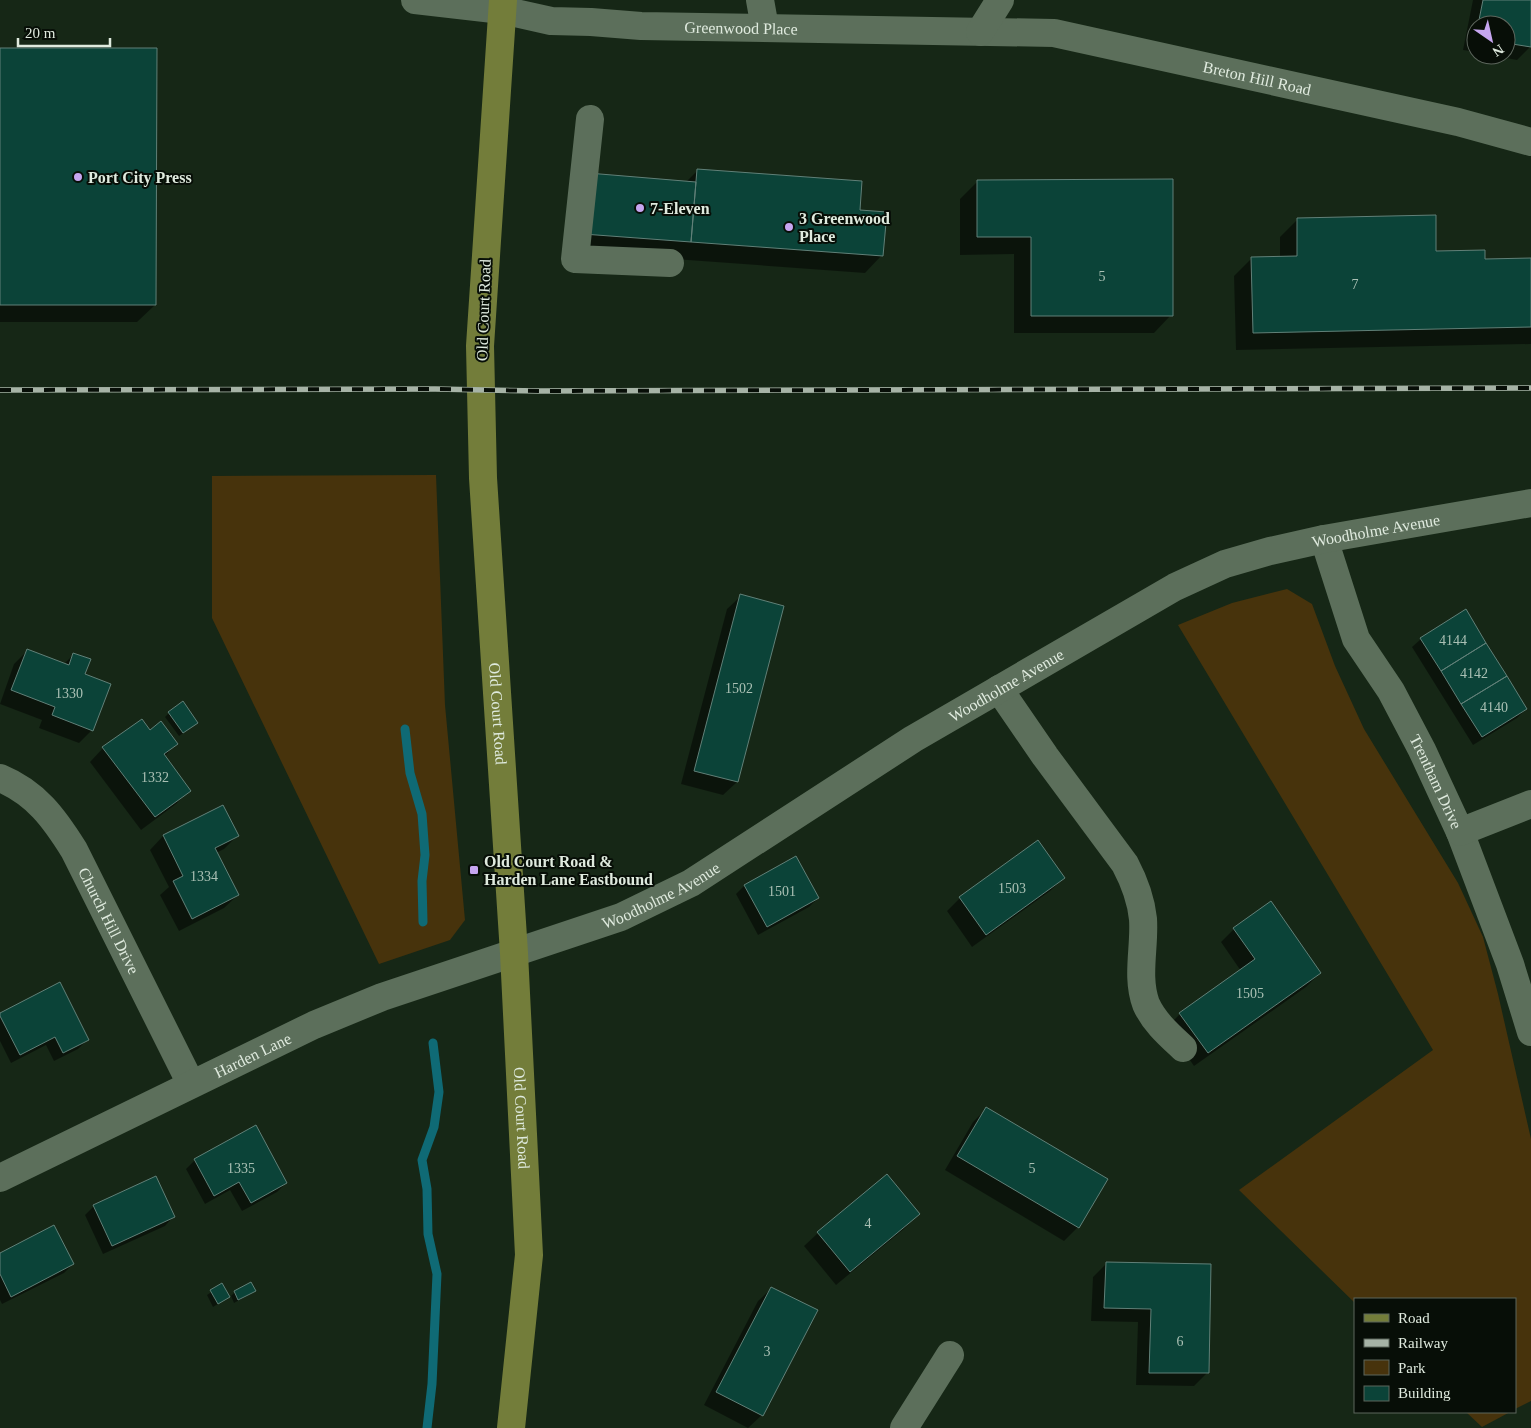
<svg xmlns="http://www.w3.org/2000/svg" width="1531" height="1428" viewBox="0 0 1531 1428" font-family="'Times New Roman',serif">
	<rect width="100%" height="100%" fill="#162716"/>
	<path fill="#47330c" d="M 436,475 L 445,705 L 465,920 L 450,940 L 379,964 L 212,618 L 212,476 Z
		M 1287,589 L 1312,604 L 1335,666 L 1364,729 L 1458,883 L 1483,937 L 1498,994 L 1531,1139 L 1531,1401 L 1515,1409 L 1515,1299 L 1355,1299 L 1355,1303 L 1239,1190 L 1433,1050 L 1178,625 L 1232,603 Z
		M 1466,1412 L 1510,1412 L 1482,1427 Z"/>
	<path fill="#0007" d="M 1473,0 L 1531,0 L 1530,47 L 1517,60 L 1490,55 L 1506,55 L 1506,25 L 1476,25 L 1476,52 L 1463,50 Z
		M 0,50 L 155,305 L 137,322 L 0,322 Z
		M 698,170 L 859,212 L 882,255 L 865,273 L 674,259 L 570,247 L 588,175 L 686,182 Z
		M 978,181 L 1171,315 L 1154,333 L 1014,333 L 1014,254 L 960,255 L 960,199 Z
		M 1298,219 L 1435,253 L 1483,260 L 1531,259 L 1531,344 L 1236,350 L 1234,276 L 1252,258 L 1280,258 L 1280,237 Z
		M 741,596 L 782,607 L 737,782 L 723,795 L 681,784 L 727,609 Z
		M 1421,639 L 1526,709 L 1517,718 L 1473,745 L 1412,647 Z
		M 28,650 L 64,664 L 74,654 L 84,675 L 92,730 L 79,743 L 39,728 L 42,720 L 0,704 L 14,664 Z
		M 169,713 L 192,727 L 179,736 L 165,717 Z
		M 150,731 L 176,744 L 164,757 L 189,790 L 176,804 L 141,830 L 90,762 L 103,748 Z
		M 222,806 L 237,836 L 224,849 L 216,853 L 238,895 L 224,908 L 179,931 L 160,895 L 169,887 L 150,850 L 163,836 Z
		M 1064,878 L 1050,891 L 972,947 L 947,911 L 960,898 Z
		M 744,886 L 818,898 L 809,907 L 758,935 L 736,894 Z
		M 1234,929 L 1320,973 L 1306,987 L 1194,1066 L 1167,1027 L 1180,1014 L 1241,971 L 1221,942 Z
		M 0,1014 L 87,1040 L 78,1049 L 54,1061 L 46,1045 L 11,1063 L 0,1041 Z
		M 986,1109 L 1078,1227 L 1064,1241 L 945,1170 L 973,1122 Z
		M 195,1160 L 286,1183 L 277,1192 L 242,1211 L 230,1190 L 205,1204 L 186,1169 Z
		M 886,1176 L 918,1214 L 905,1228 L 836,1285 L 804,1246 L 818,1233 Z
		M 94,1206 L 173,1217 L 165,1226 L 103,1254 L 85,1215 Z
		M 0,1254 L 73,1264 L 64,1273 L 2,1304 L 0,1300 Z
		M 1106,1264 L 1210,1265 L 1207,1373 L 1194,1386 L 1136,1385 L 1138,1322 L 1091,1321 L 1093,1277 Z
		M 222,1285 L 229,1297 L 213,1307 L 207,1295 Z
		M 772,1288 L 762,1415 L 748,1428 L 704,1405 L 758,1301 Z
		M 254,1290 L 250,1294 L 234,1303 L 231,1296 L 235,1292 Z"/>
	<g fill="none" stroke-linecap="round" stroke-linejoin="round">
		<path stroke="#0f6a75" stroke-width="9" d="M 405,729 L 410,773 L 422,814 L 425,855 L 422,881 L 423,922
			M 427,1428 L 432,1384 L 437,1274 L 428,1234 L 427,1189 L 422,1160 L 434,1127 L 439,1092 L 433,1043"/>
	</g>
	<path fill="#0b4338" stroke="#618078" d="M 1483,0 L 1531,0 L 1531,47 L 1506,43 L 1506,25 L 1478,25 Z
		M 0,48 L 157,48 L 156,305 L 0,305 Z
		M 697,169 L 862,181 L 860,210 L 887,212 L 883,256 L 691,242 Z
		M 588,173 L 696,182 L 691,242 L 583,234 Z
		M 1173,179 L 1173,316 L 1031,316 L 1031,237 L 977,237 L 977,180 Z
		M 1436,215 L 1436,251 L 1485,250 L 1485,259 L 1531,258 L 1531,327 L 1253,333 L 1251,257 L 1297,256 L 1297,218 Z
		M 740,594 L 784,606 L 738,782 L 694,771 Z
		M 1466,609 L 1486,643 L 1441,671 L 1420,638 Z
		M 1486,643 L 1507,676 L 1461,704 L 1441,671 Z
		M 27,649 L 69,665 L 73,653 L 91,659 L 85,674 L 111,684 L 93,731 L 52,715 L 55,707 L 11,690 Z
		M 1507,676 L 1527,709 L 1482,737 L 1461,704 Z
		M 183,701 L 198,723 L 183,733 L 168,712 Z
		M 142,719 L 150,730 L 161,721 L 178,744 L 164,754 L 191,791 L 155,817 L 102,747 Z
		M 223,805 L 239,836 L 215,848 L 239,895 L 192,919 L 173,881 L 183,876 L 163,835 Z
		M 1038,840 L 1065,878 L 986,935 L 959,897 Z
		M 796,856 L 819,898 L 767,927 L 744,885 Z
		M 1271,901 L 1321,973 L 1208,1053 L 1179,1013 L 1255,959 L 1233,928 Z
		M 60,982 L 89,1040 L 63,1053 L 55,1037 L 20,1055 L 0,1016 L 0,1013 Z
		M 986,1107 L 1108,1179 L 1079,1228 L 957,1156 Z
		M 256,1125 L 287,1183 L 251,1203 L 239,1182 L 214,1196 L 194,1159 Z
		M 887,1174 L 920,1214 L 850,1272 L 817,1232 Z
		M 156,1176 L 175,1217 L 112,1246 L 93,1205 Z
		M 54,1225 L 74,1264 L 11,1297 L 0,1274 L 0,1253 Z
		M 1106,1262 L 1211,1264 L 1209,1373 L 1149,1373 L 1151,1309 L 1104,1308 Z
		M 251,1282 L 256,1291 L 238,1300 L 234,1291 Z
		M 222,1283 L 230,1297 L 218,1304 L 210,1290 Z
		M 771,1287 L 818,1310 L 763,1416 L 716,1392 Z"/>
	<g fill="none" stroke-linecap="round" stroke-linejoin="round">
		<g stroke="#5c6f5b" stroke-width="28">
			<path id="s1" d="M 415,0 L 502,10 L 551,21 L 591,22 L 641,26 L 1054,33 L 1458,122 L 1531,142"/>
			<path d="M 760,0 L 765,28"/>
			<path d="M 980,32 L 1000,0"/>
			<path d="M 590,119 L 575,259 L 670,263"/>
			<path id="s2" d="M 1324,539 L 1356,639 L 1391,691 L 1422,750 L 1460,832 L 1510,964 L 1531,1032"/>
			<path d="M 999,689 L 1045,756 L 1125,864 C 1134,881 1141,899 1143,919 C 1145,947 1136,977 1146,1004 C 1154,1022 1169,1035 1183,1048"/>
			<path id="s3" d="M 0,778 C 36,793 54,818 74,850 L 191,1084"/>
			<path d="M 1460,832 L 1531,804"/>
			<path id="s4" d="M 0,1178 L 314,1025 L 382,997 L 621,917 L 691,883 L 913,739 L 1175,587 L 1225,564 L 1270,551 L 1324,539 L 1531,503"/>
			<path d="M 904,1428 L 950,1355"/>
		</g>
		<path stroke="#737d3a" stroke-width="28" id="s5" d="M 503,0 L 480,346 L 483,478 L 514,953 L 529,1255 L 511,1428"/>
		<defs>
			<path id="rail" d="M 0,390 L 435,389 L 539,391 L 1531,388"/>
		</defs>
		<use href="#rail" stroke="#a6b3a6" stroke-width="5.5"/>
		<use href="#rail" stroke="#070e07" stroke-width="4" stroke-dasharray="11" stroke-linecap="butt"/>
	</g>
	<g fill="#c6a6f0" stroke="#070e07" stroke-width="2">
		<circle cx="78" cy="177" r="5"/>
		<circle cx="640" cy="208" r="5"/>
		<circle cx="789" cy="227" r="5"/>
		<rect x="469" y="865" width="10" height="10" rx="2.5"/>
	</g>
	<g text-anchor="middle" stroke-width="4" stroke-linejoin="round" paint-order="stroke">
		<g font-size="14" fill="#aac0b4">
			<text x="1102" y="281">5</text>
			<text x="1355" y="289">7</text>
			<text x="1453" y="645">4144</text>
			<text x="1474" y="678">4142</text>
			<text x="739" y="693">1502</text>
			<text x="69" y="698">1330</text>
			<text x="1494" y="712">4140</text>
			<text x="155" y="782">1332</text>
			<text x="204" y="881">1334</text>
			<text x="1012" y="893">1503</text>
			<text x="782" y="896">1501</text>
			<text x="1250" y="998">1505</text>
			<text x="241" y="1173">1335</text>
			<text x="1032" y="1173">5</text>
			<text x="868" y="1228">4</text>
			<text x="1180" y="1346">6</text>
			<text x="767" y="1356">3</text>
		</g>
		<g font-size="16" fill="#dfeade" stroke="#070e07">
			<text dy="6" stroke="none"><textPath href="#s1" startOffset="328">Greenwood Place</textPath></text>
			<text dy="6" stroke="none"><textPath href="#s1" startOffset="849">Breton Hill Road</textPath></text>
			<text transform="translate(483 310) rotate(-88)" y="6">Old Court Road</text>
			<text dy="6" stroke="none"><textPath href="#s4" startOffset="1530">Woodholme Avenue</textPath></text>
			<text dy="6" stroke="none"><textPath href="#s4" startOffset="1125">Woodholme Avenue</textPath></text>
			<text dy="6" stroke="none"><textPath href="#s5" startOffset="715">Old Court Road</textPath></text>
			<text dy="6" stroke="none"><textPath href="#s2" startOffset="269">Trentham Drive</textPath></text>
			<text dy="6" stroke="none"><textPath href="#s4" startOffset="720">Woodholme Avenue</textPath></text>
			<text dy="6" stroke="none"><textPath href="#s3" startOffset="184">Church Hill Drive</textPath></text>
			<text dy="6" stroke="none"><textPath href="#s4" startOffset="281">Harden Lane</textPath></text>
			<text dy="6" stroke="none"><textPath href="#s5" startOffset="1120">Old Court Road</textPath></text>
		</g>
		<g font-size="16" font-weight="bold" fill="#dfeade" stroke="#070e07" text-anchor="start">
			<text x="88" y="183">Port City Press</text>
			<text x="650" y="214">7-Eleven</text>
			<text x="799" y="224">3 Greenwood<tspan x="799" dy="18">Place</tspan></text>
			<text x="484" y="867">Old Court Road &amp;<tspan x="484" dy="18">Harden Lane Eastbound</tspan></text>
		</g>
	</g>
	<rect x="1354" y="1298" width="162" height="115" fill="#070e07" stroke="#5d665d"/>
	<rect x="1364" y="1314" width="25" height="8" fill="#737d3a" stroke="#5d665d"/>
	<text x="1398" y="1323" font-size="15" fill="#dfeade">Road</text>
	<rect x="1364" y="1339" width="25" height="8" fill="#a6b3a6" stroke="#5d665d"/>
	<text x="1398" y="1348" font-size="15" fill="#dfeade">Railway</text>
	<rect x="1364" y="1360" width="25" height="15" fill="#47330c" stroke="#5d665d"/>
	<text x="1398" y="1373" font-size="15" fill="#dfeade">Park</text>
	<rect x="1364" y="1386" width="25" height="15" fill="#0b4338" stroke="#5d665d"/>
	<text x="1398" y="1398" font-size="15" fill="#dfeade">Building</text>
	<g transform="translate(1491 40) rotate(146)"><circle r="24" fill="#070e07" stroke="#5d665d"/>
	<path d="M0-4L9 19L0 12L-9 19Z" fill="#c6a6f0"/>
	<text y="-8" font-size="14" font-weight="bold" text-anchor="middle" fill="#dfeade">N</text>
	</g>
	<path d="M18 38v8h92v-8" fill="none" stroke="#dfeade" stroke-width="2.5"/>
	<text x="25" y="38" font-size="15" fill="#dfeade" stroke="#070e07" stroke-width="4" paint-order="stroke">20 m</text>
</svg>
